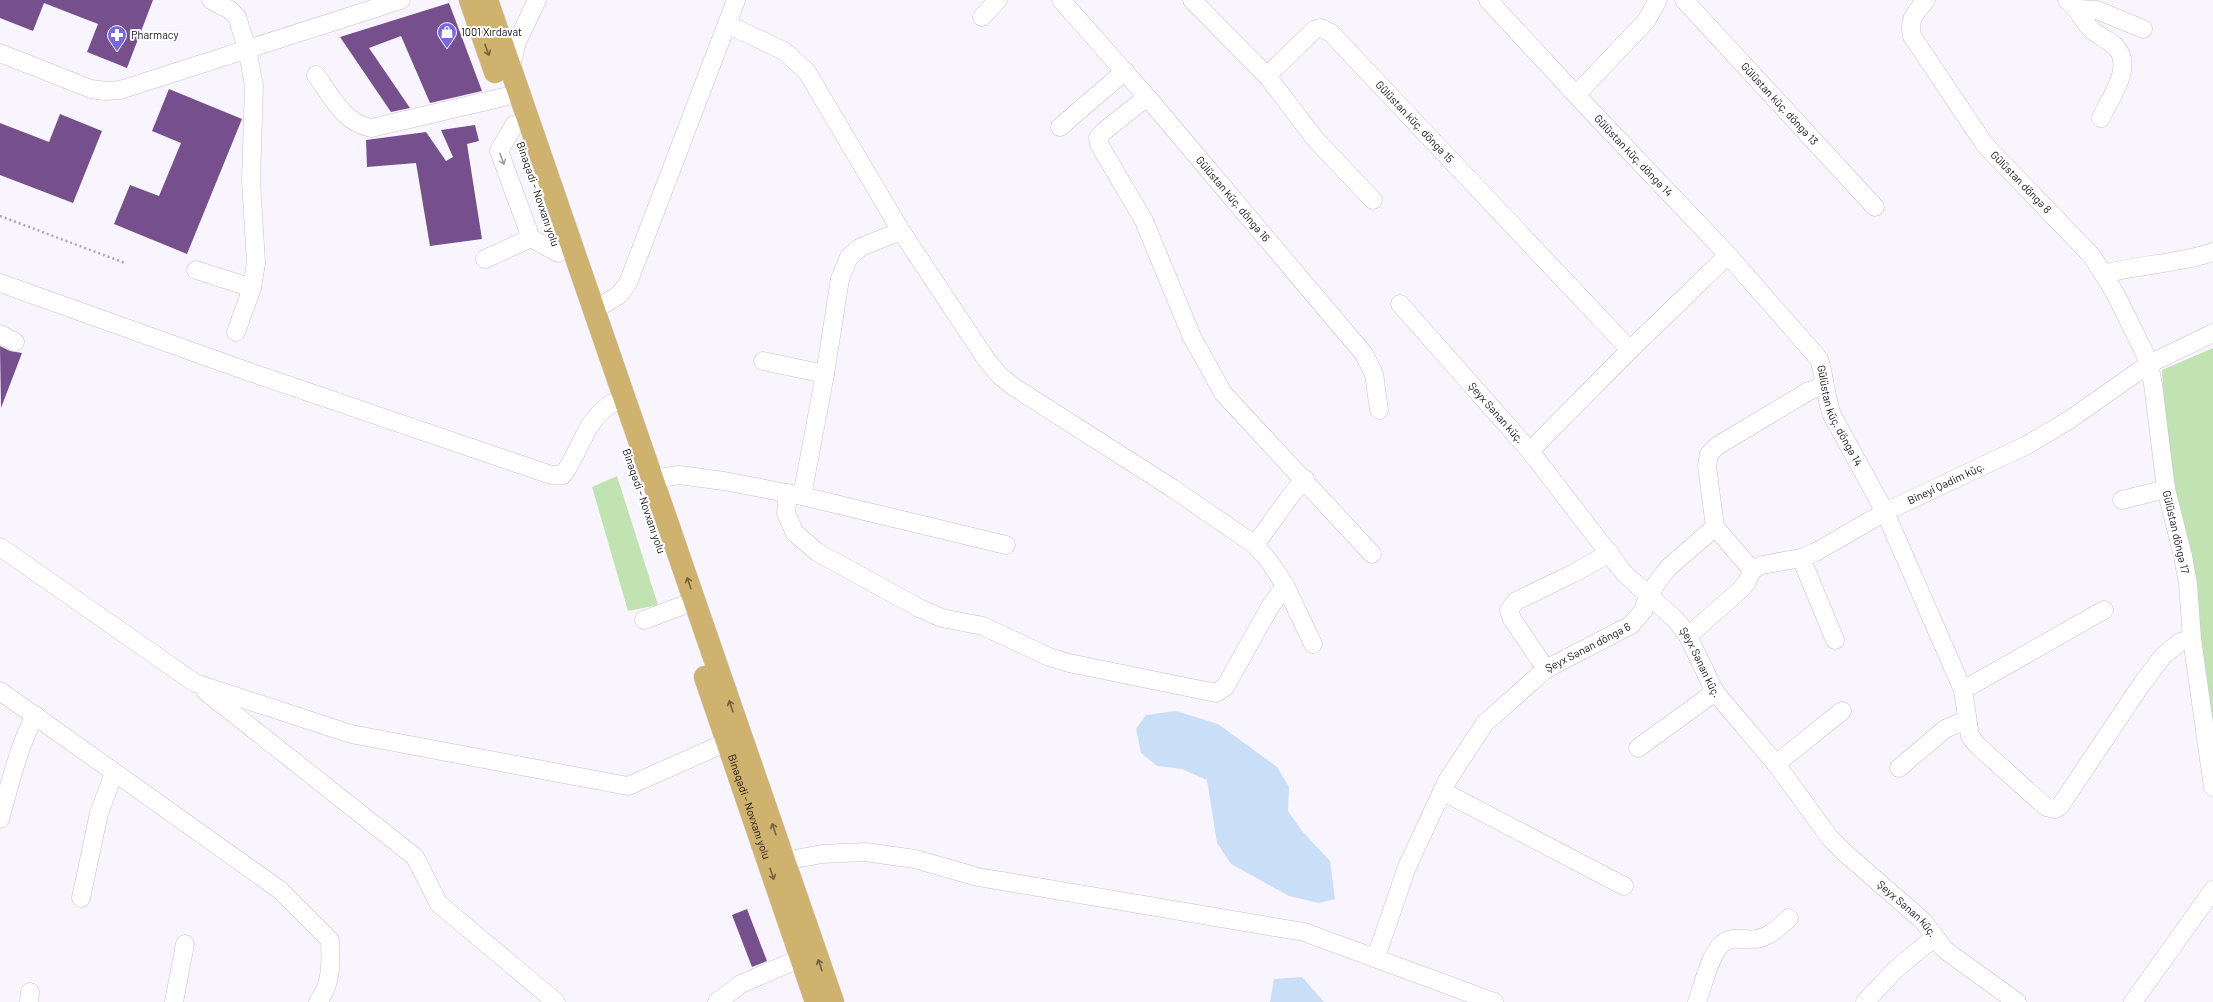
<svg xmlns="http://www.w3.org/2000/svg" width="2213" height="1002" viewBox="0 0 2213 1002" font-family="Barlow,sans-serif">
	<rect width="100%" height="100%" fill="#f9f5fe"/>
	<path fill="#c0e3b1" d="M 2213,348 L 2213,741 L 2195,629 L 2195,579 L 2167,448 L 2162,370 Z
		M 617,476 L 658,605 L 628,611 L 592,487 Z"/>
	<path fill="#c9dff7" d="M 1176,711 L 1218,724 L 1277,767 L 1289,787 L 1288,811 L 1302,831 L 1330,861 L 1335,899 L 1319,903 L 1289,896 L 1231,864 L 1217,843 L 1207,780 L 1182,769 L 1157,766 L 1141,753 L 1136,729 L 1146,715 Z
		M 1302,977 L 1324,1002 L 1270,1002 L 1274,979 Z"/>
	<path fill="#76508c" d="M 0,0 L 153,0 L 127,68 L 87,52 L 98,24 L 44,3 L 33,31 L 0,18 Z
		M 449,3 L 482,91 L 430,103 L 401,36 L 369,48 L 410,108 L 391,112 L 340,37 Z
		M 169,89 L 242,119 L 187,254 L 114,224 L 130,185 L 159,196 L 181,143 L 152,131 Z
		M 60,114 L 102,131 L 73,203 L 0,175 L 0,123 L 49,142 Z
		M 475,125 L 479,141 L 467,144 L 482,239 L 430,246 L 416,163 L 367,167 L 366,140 L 426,132 L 446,161 L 453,157 L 441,130 Z
		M 0,346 L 10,351 L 22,353 L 1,408 Z
		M 747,909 L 767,961 L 752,967 L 732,915 Z"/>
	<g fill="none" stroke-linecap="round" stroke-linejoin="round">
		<defs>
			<g id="minor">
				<path d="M 211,0 L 230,10 L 237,17 L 247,48 L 254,86 L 251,180 L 256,263 L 252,288 L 236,332"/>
				<path id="s1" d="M 1061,0 L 1147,97 L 1364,354 L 1374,374 L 1379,410"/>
				<path id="s2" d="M 1192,0 L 1267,76 L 1314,30 L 1321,28 L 1331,33 L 1630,350"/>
				<path id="s3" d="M 1488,0 L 1576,95 L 1728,255 L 1819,359 C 1825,377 1825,396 1832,415 L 1885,512 L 1963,690 L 1970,736 L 1978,746 L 2046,807 L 2055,809 L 2060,806 L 2141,685 L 2163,656 L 2180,642 L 2192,639 L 2188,584 L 2183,556 L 2166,489 L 2153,384 L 2149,364 L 2145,354 L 2115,293 L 2092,256 L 1985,145 L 1912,36 C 1908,18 1916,13 1926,0"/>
				<path id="s4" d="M 1684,0 L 1875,207"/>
				<path d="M 2067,0 C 2080,10 2082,21 2092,30 C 2099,36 2108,40 2115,46 C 2135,66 2110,98 2101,118"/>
				<path d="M 2078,9 L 2097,10 L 2143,29"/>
				<path d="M 982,17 L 998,0"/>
				<path d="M 727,24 L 784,51 L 807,72 L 901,231 L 986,359 L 999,375 L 1014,387 L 1172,488 L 1255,545 L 1269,561 L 1285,585 L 1313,644"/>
				<path d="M 0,53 L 91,89 L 106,91 L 120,90 L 401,0"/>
				<path d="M 510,69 L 517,42 L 537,0"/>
				<path d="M 316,75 C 331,96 344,123 371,128 L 504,97"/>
				<path d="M 1267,76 L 1316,140 L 1373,200"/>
				<path d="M 1576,95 L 1646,21 L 1658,0"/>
				<path d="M 1147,97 L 1103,132 L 1098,138 L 1099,144 L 1144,221 L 1192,337 L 1223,393 L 1372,554"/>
				<path d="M 514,125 L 499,151 L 531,238 L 558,253"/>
				<path d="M 1060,127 L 1125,71"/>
				<path d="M 485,259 L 531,238"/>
				<path d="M 196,270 L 252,288"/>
				<path d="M 2104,274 C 2140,264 2178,264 2213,252"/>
				<path d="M 0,283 L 241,369 L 551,475 L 563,475 C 580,452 585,420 611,404"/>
				<path id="s5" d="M 1400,304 L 1530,451 L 1624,573 L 1676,620 L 1688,636 L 1715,692 L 1776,764 L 1830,838 L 1845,853 L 1923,921 L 1945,950 L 2017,1002"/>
				<path d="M 594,310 L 619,295 L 628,283 L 736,0"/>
				<path d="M 0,334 L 15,342"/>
				<path d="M 763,361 L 825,374"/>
				<path d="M 1530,451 L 1630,350 L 1728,255"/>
				<path d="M 653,479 L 679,475 L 724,481 L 802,496 L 1006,545"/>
				<path d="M 788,493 L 786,513 L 795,533 L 817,552 L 919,608 L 942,618 L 983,626 L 1049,657 L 1069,663 L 1216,693 L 1225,687 L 1270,607 L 1285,585"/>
				<path d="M 802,496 L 825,374 L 840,279 L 849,257 L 861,247 L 901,231"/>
				<path d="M 2122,500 L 2166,489"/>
				<path d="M 1715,527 L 1752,570"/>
				<path d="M 1255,545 L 1291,495 L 1305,479"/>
				<path d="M 0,547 L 195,683 L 351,734 L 628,786 L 727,742"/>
				<path d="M 1801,558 L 1835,640"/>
				<path d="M 644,620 L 681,606"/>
				<path id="s6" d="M 1688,636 L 1739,591 L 1747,582 L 1752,570 L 1762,565 L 1801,558 L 1814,553 L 1885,512 L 2027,445 L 2069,420 L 2149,364 L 2213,333"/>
				<path d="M 2192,639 L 2213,787"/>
				<path d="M 1546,669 L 1512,619 L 1509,610 L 1516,601 L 1572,574 L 1610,553"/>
				<path d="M 1963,690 L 2104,610"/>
				<path d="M 0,691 L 280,890 L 330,940 C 331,962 332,984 318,1002"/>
				<path d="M 205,691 L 415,857 L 439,904 L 556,1002"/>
				<path d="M 1638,748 L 1715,692"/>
				<path d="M 1776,764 L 1842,711"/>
				<path d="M 1899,768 L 1945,729 L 1966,720"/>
				<path d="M 1442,791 L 1624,886"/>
				<path d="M 0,819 C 10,784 18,748 35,715"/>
				<path d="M 785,861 L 822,854 L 865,852 L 915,859 L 978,877 L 1304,932 L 1494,1002"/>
				<path d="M 81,898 L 99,813 L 114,773"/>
				<path id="s7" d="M 1376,957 L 1407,867 L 1447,781 L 1485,723 L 1546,669 L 1631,625 L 1643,611 L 1649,594 L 1667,569 L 1715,527 L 1707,466 L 1709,454 L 1717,446 L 1809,391 L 1824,386"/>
				<path d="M 29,1002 L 30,992"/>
				<path d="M 174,1002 L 185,944"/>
				<path d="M 717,1002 L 741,984 L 801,958"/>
				<path d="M 1697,1002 C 1703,986 1710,953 1723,943 C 1734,935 1744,941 1756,939 C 1770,937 1779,927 1789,918"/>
				<path d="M 1865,1002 L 1897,968 L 1935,937"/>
				<path d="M 2133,1002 L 2213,890"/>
			</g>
			<g id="major">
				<path d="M 470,0 L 495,72"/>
				<path d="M 487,0 L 833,1002"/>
				<path id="s8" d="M 705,677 L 816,1002"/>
			</g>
		</defs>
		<use href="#minor" stroke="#c7c1ce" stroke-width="19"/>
		<use href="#major" stroke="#d5d4d5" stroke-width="23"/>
		<path stroke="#aca9b1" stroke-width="2.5" stroke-dasharray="2 3" stroke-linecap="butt" d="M 0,216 L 125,263"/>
		<use href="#minor" stroke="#fff" stroke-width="18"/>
		<use href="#major" stroke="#d0b26f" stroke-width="22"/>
	</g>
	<defs><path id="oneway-shaft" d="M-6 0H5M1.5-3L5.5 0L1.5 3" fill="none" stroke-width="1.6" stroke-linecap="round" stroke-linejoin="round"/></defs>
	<g stroke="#726242">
		<use href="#oneway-shaft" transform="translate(487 50) rotate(70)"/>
		<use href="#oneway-shaft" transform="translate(689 583) rotate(-109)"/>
		<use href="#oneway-shaft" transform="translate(731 706) rotate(-109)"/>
		<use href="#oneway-shaft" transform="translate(774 829) rotate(-109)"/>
		<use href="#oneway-shaft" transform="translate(772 874) rotate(71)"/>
		<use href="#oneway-shaft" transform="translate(820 965) rotate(-109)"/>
	</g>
	<use stroke="#a1a0a2" href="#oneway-shaft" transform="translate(502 159) rotate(70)"/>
	<defs>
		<symbol id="shop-pin" viewBox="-11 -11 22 30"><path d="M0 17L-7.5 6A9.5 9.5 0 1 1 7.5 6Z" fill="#7767e2" stroke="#fff"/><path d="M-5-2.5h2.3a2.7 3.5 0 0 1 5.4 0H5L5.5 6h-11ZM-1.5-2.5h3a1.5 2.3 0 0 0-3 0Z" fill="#fff"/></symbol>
		<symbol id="pharmacy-pin" viewBox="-11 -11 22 30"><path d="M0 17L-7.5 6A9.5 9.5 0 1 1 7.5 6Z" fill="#7767e2" stroke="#fff"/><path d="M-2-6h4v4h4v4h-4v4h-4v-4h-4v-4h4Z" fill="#fff"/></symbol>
	</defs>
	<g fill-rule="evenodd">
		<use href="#shop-pin" x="436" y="21" width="22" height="30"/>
		<use href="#pharmacy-pin" x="106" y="24" width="22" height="30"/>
	</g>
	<g text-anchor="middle" stroke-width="4" stroke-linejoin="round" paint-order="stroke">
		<g font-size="11" fill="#131116" stroke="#fff" text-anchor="start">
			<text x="461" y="36">1001 Xırdavat</text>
			<text x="131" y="39">Pharmacy</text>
		</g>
		<g font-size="11" fill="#131116" stroke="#fff">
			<text dy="4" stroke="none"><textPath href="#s4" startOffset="141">Gülüstan küç. döngə 13</textPath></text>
			<text dy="4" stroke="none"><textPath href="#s2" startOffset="313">Gülüstan küç. döngə 15</textPath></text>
			<text dy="4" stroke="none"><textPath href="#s3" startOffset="213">Gülüstan küç. döngə 14</textPath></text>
			<text transform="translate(2021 182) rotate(46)" y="4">Gülüstan döngə 8</text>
			<text transform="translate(538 194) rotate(71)" y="4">Binəqədi - Novxanı yolu</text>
			<text dy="4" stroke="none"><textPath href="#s1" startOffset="263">Gülüstan küç. döngə 16</textPath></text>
			<text dy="4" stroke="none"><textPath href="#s5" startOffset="145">Şeyx Sənan küç.</textPath></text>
			<text dy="4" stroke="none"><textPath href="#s3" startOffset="549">Gülüstan küç. döngə 14</textPath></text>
			<text dy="4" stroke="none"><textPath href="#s6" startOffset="307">Bineyi Qədim küç.</textPath></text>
			<text transform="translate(644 501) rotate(71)" y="4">Binəqədi - Novxanı yolu</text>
			<text transform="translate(2176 532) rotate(77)" y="4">Gülüstan döngə 17</text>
			<text dy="4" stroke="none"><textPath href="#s7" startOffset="388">Şeyx Sənan döngə 6</textPath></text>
			<text dy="4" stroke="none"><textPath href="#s5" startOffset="469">Şeyx Sənan küç.</textPath></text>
			<text dy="4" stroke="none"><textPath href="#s8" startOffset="137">Binəqədi - Novxanı yolu</textPath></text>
			<text dy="4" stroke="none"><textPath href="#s5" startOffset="793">Şeyx Sənan küç.</textPath></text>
		</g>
	</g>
</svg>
